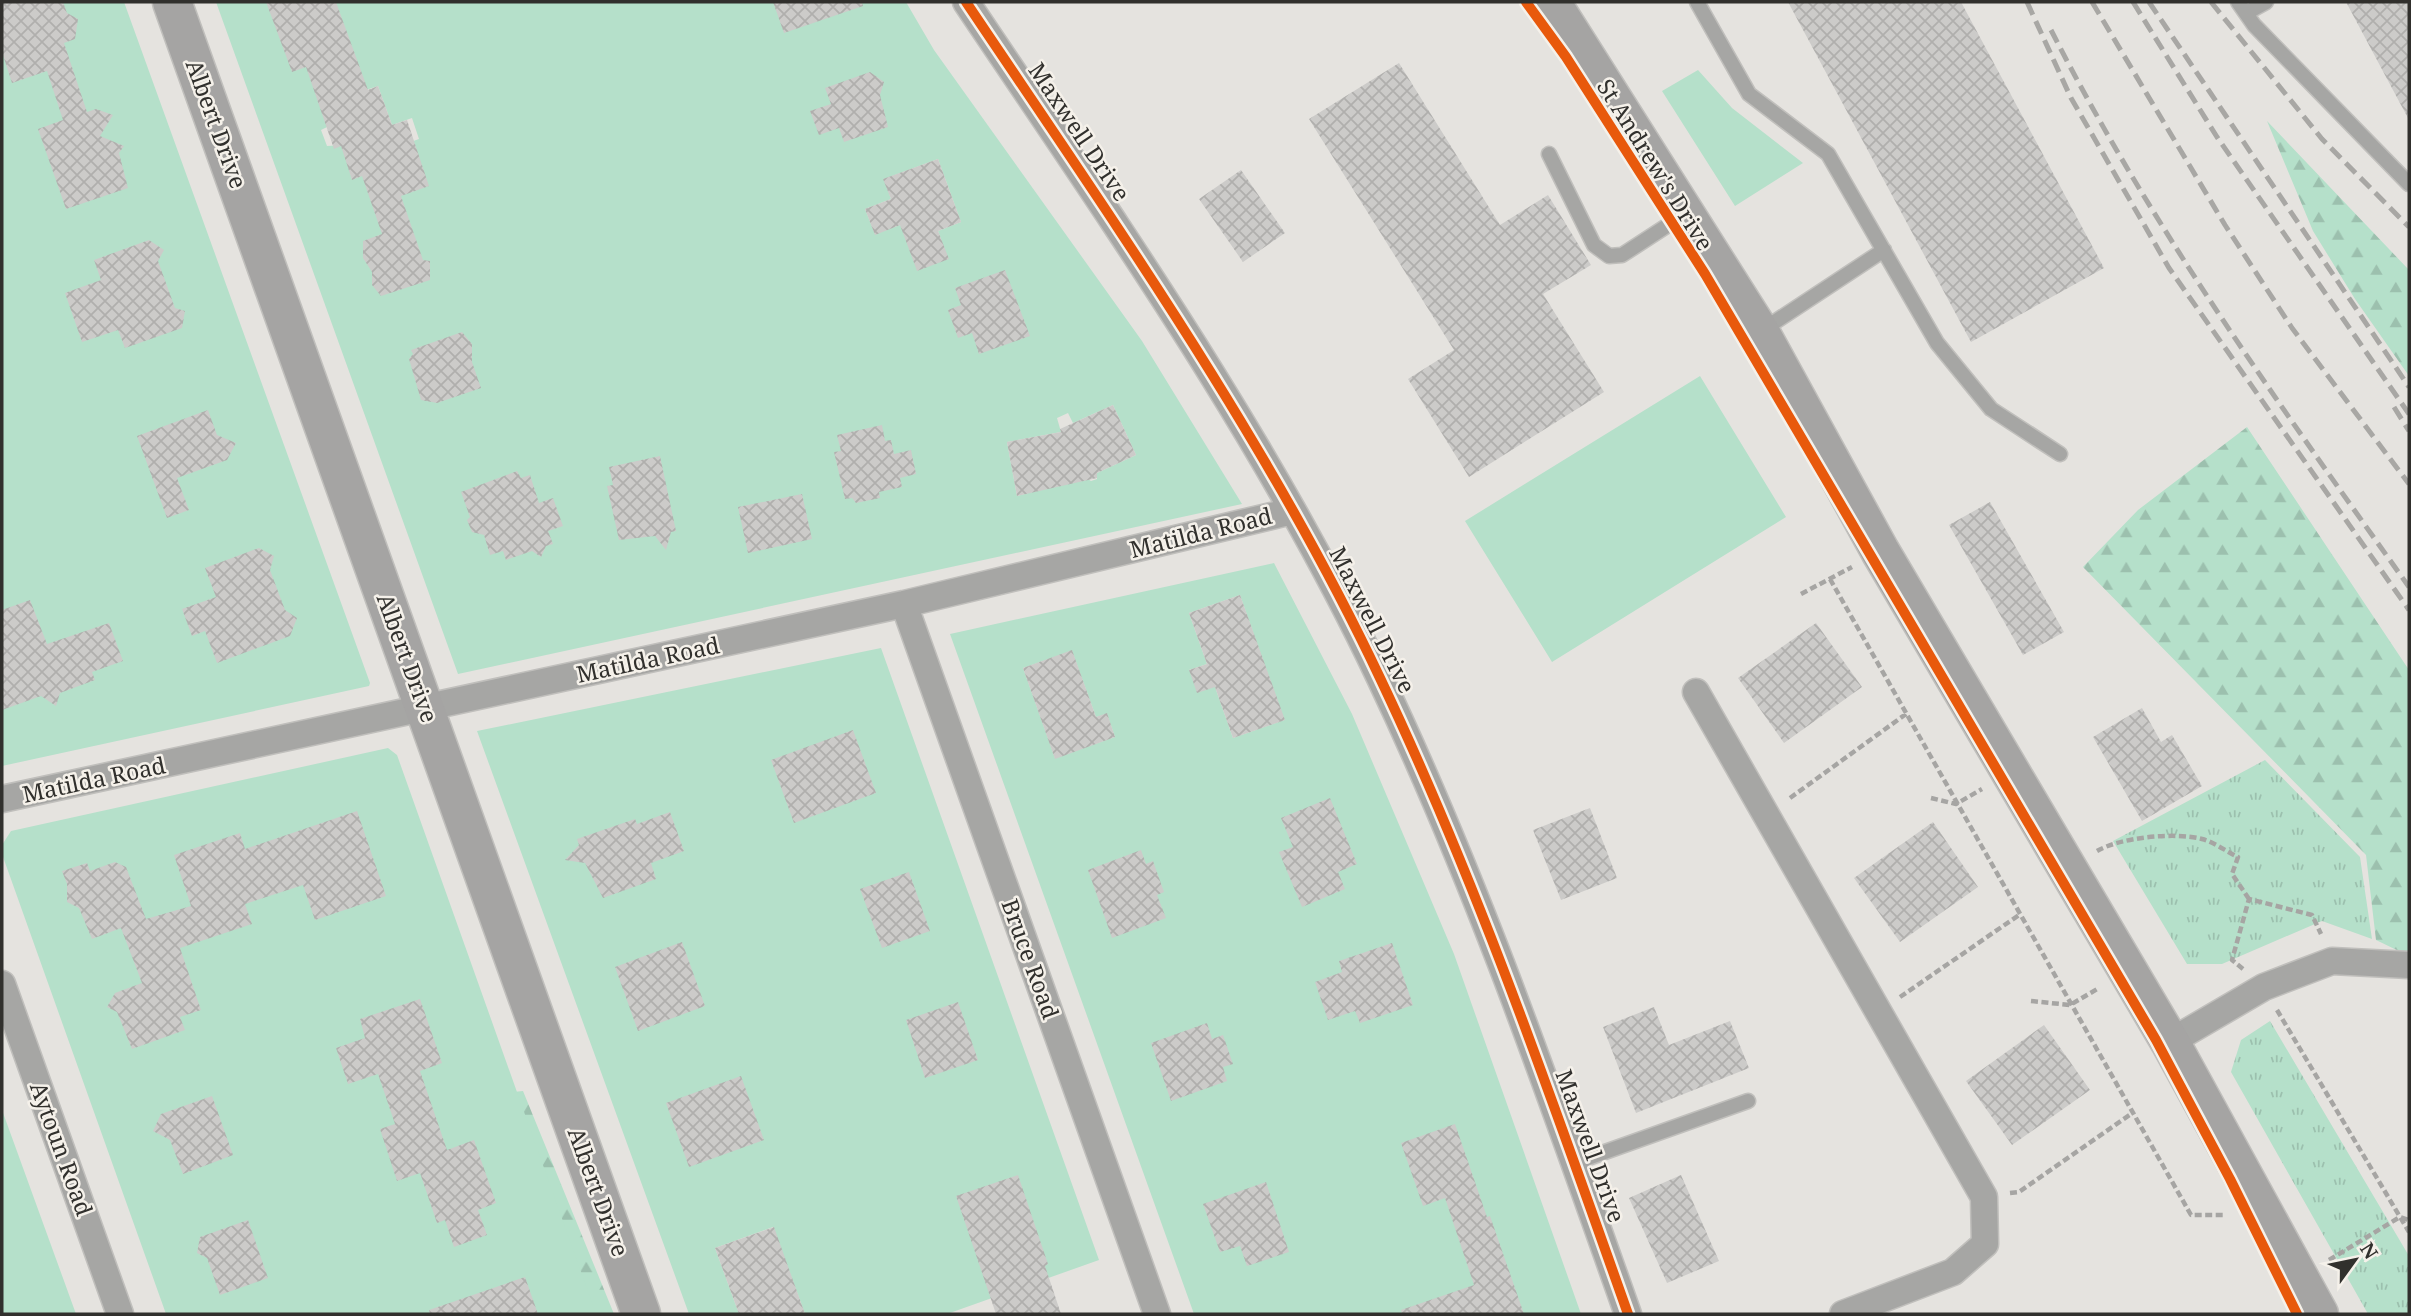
<svg xmlns="http://www.w3.org/2000/svg" width="2411" height="1316" viewBox="0 0 2411 1316" font-family="'Noto Serif',serif">
	<defs>
		<pattern id="grass-tufts" width="24" height="20" patternUnits="userSpaceOnUse" patternTransform="scale(1.75)"><rect width="24" height="20" fill="#b5e0ca"/><path d="M3 7l-1-3M5 7V3M7 7l1-3M15 17l-1-3M17 17v-4M19 17l1-3" fill="none" stroke="#9cc0ae"/></pattern>
		<pattern id="forest-firs" width="22" height="20" patternUnits="userSpaceOnUse" patternTransform="scale(1.75)"><rect width="22" height="20" fill="#b5e0ca"/><path d="M5 1l3.5 6h-7zM16 11l3.5 6h-7z" fill="#9cc0ae"/></pattern>
		<pattern id="building-cross-hatch" width="8" height="8" patternUnits="userSpaceOnUse" patternTransform="scale(1.75)"><rect width="8" height="8" fill="#cccbc9"/><path d="M0 0l8 8M0 8l8-8" fill="none" stroke="#b0afad"/></pattern>
	</defs>
	<rect width="100%" height="100%" fill="#e5e3df"/>
	<path fill="url(#grass-tufts)" d="M 2265,760 L 2360,857 L 2372,939 L 2322,921 L 2222,964 L 2187,964 L 2113,841 Z
		M 2270,1021 L 2409,1256 L 2409,1314 L 2368,1314 L 2231,1072 L 2241,1040 Z"/>
	<path fill="url(#forest-firs)" d="M 2267,121 L 2409,270 L 2409,376 L 2355,299 L 2313,231 Z
		M 2247,427 L 2409,670 L 2409,956 L 2376,940 L 2366,855 L 2083,567 L 2138,510 Z
		M 523,1091 L 614,1314 L 572,1314 L 494,1094 Z"/>
	<path fill="#b5e0ca" fill-rule="evenodd" d="M 2,2 L 124,2 L 370,683 L 369,686 L 2,766 Z
		M 216,2 L 906,2 L 934,50 L 1142,341 L 1242,504 L 458,674 ZM 378,86 L 392,125 L 412,118 L 419,139 L 399,146 L 374,172 L 352,179 L 343,145 L 327,146 L 321,130 L 327,127 L 357,93 ZM 938,159 L 961,222 L 938,231 L 948,259 L 900,225 L 875,234 L 865,209 L 891,199 L 884,179 ZM 1113,405 L 1136,455 L 1097,473 L 1097,479 L 1091,481 L 1086,478 L 1017,496 L 1007,442 L 1061,432 L 1057,418 L 1068,413 L 1073,423 Z
		M 1698,70 L 1732,108 L 1803,163 L 1735,206 L 1662,91 Z
		M 1700,376 L 1786,517 L 1552,662 L 1465,521 Z
		M 1274,563 L 1352,714 L 1454,954 L 1581,1314 L 1194,1314 L 950,634 ZM 1240,595 L 1284,720 L 1233,738 L 1215,687 L 1189,670 L 1207,664 L 1189,613 ZM 1072,651 L 1096,717 L 1107,714 L 1115,737 L 1055,758 L 1023,668 Z
		M 881,648 L 1099,1260 L 947,1314 L 805,1314 L 773,1227 L 715,1248 L 739,1314 L 689,1314 L 477,731 Z
		M 388,748 L 397,755 L 596,1314 L 166,1314 L 2,854 L 2,845 L 11,831 Z
		M 2,1110 L 76,1314 L 2,1314 Z"/>
	<path fill="url(#building-cross-hatch)" d="M 2,2 L 63,2 L 67,13 L 78,19 L 75,39 L 64,43 L 87,112 L 96,109 L 113,115 L 100,136 L 124,146 L 119,153 L 128,188 L 66,209 L 38,129 L 63,120 L 47,71 L 12,83 L 2,52 Z
		M 266,2 L 336,2 L 368,90 L 378,86 L 392,125 L 407,120 L 429,186 L 401,196 L 423,260 L 430,261 L 430,280 L 381,296 L 372,285 L 372,272 L 363,258 L 363,241 L 382,234 L 362,176 L 352,180 L 341,146 L 334,149 L 306,67 L 292,72 Z
		M 773,2 L 862,2 L 863,6 L 784,33 Z
		M 1788,2 L 1961,2 L 2104,268 L 1971,342 Z
		M 2346,2 L 2409,2 L 2409,120 Z
		M 1399,63 L 1500,225 L 1548,195 L 1591,265 L 1543,294 L 1604,392 L 1469,477 L 1408,379 L 1454,350 L 1309,119 Z
		M 870,72 L 884,82 L 880,95 L 888,127 L 844,142 L 839,128 L 819,135 L 810,111 L 831,104 L 825,88 Z
		M 938,159 L 961,222 L 938,231 L 949,259 L 917,271 L 900,225 L 875,235 L 865,209 L 891,199 L 883,179 Z
		M 1241,170 L 1285,233 L 1243,262 L 1199,199 Z
		M 149,240 L 164,250 L 158,261 L 175,308 L 185,311 L 182,328 L 125,348 L 118,330 L 82,342 L 65,293 L 101,280 L 94,260 Z
		M 1005,270 L 1030,336 L 979,354 L 972,333 L 958,338 L 948,310 L 961,305 L 955,288 Z
		M 462,332 L 472,344 L 472,362 L 481,388 L 437,403 L 421,400 L 409,359 L 413,354 L 411,350 Z
		M 1113,405 L 1136,455 L 1097,473 L 1097,478 L 1017,496 L 1007,442 L 1061,432 L 1060,429 Z
		M 208,410 L 217,435 L 236,443 L 227,460 L 177,478 L 189,510 L 167,518 L 137,436 Z
		M 882,425 L 885,441 L 891,440 L 894,454 L 911,450 L 916,474 L 900,478 L 902,487 L 879,492 L 880,498 L 856,503 L 852,498 L 845,499 L 834,452 L 841,451 L 837,435 Z
		M 660,456 L 676,531 L 671,532 L 666,550 L 655,536 L 619,540 L 607,486 L 613,485 L 609,467 Z
		M 517,471 L 521,478 L 530,475 L 539,503 L 553,498 L 563,526 L 548,531 L 553,544 L 546,546 L 541,557 L 532,551 L 506,560 L 503,551 L 490,555 L 484,535 L 472,532 L 467,520 L 470,517 L 461,492 Z
		M 802,494 L 812,539 L 748,553 L 738,507 Z
		M 1990,502 L 2064,632 L 2023,655 L 1949,525 Z
		M 259,548 L 274,556 L 270,570 L 285,610 L 297,618 L 290,636 L 217,663 L 205,631 L 192,636 L 182,609 L 216,597 L 205,568 Z
		M 1240,595 L 1285,720 L 1233,738 L 1215,687 L 1197,693 L 1189,670 L 1207,664 L 1189,613 Z
		M 30,600 L 47,644 L 109,623 L 123,661 L 92,672 L 95,680 L 60,693 L 56,706 L 41,696 L 2,710 L 2,610 Z
		M 1816,623 L 1862,687 L 1784,743 L 1738,678 Z
		M 1072,650 L 1096,717 L 1107,713 L 1115,737 L 1055,759 L 1023,668 Z
		M 2142,708 L 2161,742 L 2172,735 L 2202,786 L 2142,821 L 2093,737 Z
		M 853,730 L 876,793 L 794,823 L 771,760 Z
		M 1330,798 L 1357,864 L 1338,872 L 1345,889 L 1302,907 L 1279,852 L 1293,847 L 1281,818 Z
		M 1590,808 L 1617,878 L 1561,900 L 1533,830 Z
		M 357,811 L 386,896 L 315,920 L 303,885 L 245,904 L 252,924 L 180,948 L 201,1010 L 180,1017 L 185,1030 L 132,1049 L 117,1012 L 107,1007 L 115,993 L 142,983 L 121,928 L 92,939 L 79,908 L 67,902 L 67,884 L 62,871 L 87,863 L 90,871 L 115,862 L 126,867 L 146,919 L 191,906 L 174,855 L 240,833 L 245,849 Z
		M 670,812 L 684,851 L 651,863 L 656,879 L 603,898 L 585,863 L 565,860 L 579,845 L 577,839 L 635,819 L 637,824 Z
		M 1933,822 L 1978,887 L 1900,942 L 1854,878 Z
		M 1141,850 L 1146,864 L 1153,861 L 1164,892 L 1157,895 L 1166,918 L 1112,938 L 1088,870 Z
		M 909,872 L 930,931 L 882,948 L 860,889 Z
		M 682,942 L 705,1006 L 638,1031 L 615,967 Z
		M 1392,943 L 1413,1005 L 1360,1023 L 1355,1011 L 1328,1020 L 1315,982 L 1342,972 L 1339,961 Z
		M 420,999 L 442,1063 L 420,1071 L 447,1150 L 474,1140 L 496,1203 L 478,1210 L 487,1235 L 454,1247 L 445,1220 L 437,1223 L 420,1173 L 397,1181 L 380,1129 L 395,1124 L 378,1074 L 348,1084 L 336,1048 L 365,1038 L 360,1019 Z
		M 958,1002 L 978,1060 L 925,1078 L 906,1020 Z
		M 1654,1007 L 1669,1045 L 1730,1021 L 1749,1068 L 1636,1113 L 1603,1027 Z
		M 1207,1023 L 1212,1039 L 1223,1035 L 1233,1064 L 1223,1067 L 1227,1081 L 1171,1101 L 1151,1043 Z
		M 2044,1025 L 2090,1090 L 2012,1145 L 1966,1081 Z
		M 741,1076 L 764,1140 L 689,1167 L 666,1103 Z
		M 212,1096 L 233,1155 L 183,1174 L 170,1140 L 153,1131 L 161,1114 Z
		M 1455,1124 L 1487,1217 L 1490,1216 L 1524,1314 L 1402,1314 L 1401,1310 L 1474,1285 L 1445,1198 L 1423,1206 L 1401,1143 Z
		M 1018,1175 L 1048,1264 L 1045,1266 L 1061,1314 L 996,1314 L 956,1196 Z
		M 1681,1175 L 1719,1261 L 1667,1283 L 1629,1198 Z
		M 1266,1182 L 1289,1252 L 1247,1266 L 1240,1246 L 1220,1252 L 1203,1204 Z
		M 248,1220 L 268,1278 L 220,1295 L 207,1258 L 197,1253 L 200,1237 Z
		M 774,1227 L 805,1314 L 739,1314 L 715,1248 Z
		M 525,1277 L 538,1314 L 430,1314 L 429,1310 Z"/>
	<g fill="none" stroke-linecap="round" stroke-linejoin="round">
		<defs>
			<path id="lane" d="M 1697,2 L 1749,94 L 1828,154 L 1937,343 L 1991,409 L 2060,454
				M 2238,2 L 2254,25 L 2409,184
				M 2246,13 L 2266,2
				M 1549,154 L 1594,245 L 1609,256 L 1622,255 L 1685,214
				M 1761,331 L 1884,250
				M 1574,1163 L 1748,1101"/>
			<path id="street" d="M 966,2 C 1113,221 1267,439 1380,678 C 1478,884 1552,1100 1628,1314
				M 904,604 L 1157,1314
				M 1696,692 L 1984,1197 L 1985,1244 L 1953,1272 L 1843,1314
				M 2,799 L 904,604 L 1292,511
				M 2,984 L 120,1314
				M 2170,1042 L 2264,987 L 2332,961 L 2409,965"/>
			<path id="secondary" d="M 172,2 L 641,1314
				M 1551,2 L 1760,332 L 1880,551 L 2170,1042 L 2319,1314"/>
		</defs>
		<use href="#lane" stroke="#c0bfbc" stroke-width="17"/>
		<use href="#street" stroke="#c0bfbc" stroke-width="29"/>
		<use href="#secondary" stroke="#c0bfbc" stroke-width="41"/>
		<path stroke="#a6a5a3" stroke-width="4.5" stroke-dasharray="7 3.5" stroke-linecap="butt" d="M 1830,579 L 2191,1215 L 2226,1215
			M 1801,594 L 1852,567
			M 1790,798 L 1906,714
			M 1931,798 L 1956,804 L 1982,789
			M 2097,851 C 2121,837 2176,832 2202,839 C 2214,842 2227,852 2238,857 L 2232,874 L 2249,899
			M 2243,969 L 2232,960 L 2249,899 L 2312,915 L 2321,934
			M 1900,997 L 2019,915
			M 2031,1001 L 2070,1005 L 2099,988
			M 2277,1010 L 2409,1232
			M 2010,1193 L 2019,1192 L 2131,1114
			M 2329,1260 L 2400,1217 L 2409,1220"/>
		<use href="#lane" stroke="#a6a6a4" stroke-width="14"/>
		<use href="#street" stroke="#a6a6a4" stroke-width="26"/>
		<use href="#secondary" stroke="#a5a4a3" stroke-width="38"/>
		<path stroke="#a8a7a4" stroke-width="5" stroke-dasharray="14 7" stroke-linecap="butt" d="M 2027,2 L 2071,98 L 2169,268 L 2409,610
			M 2092,2 L 2225,225 L 2292,328 L 2409,484
			M 2133,2 L 2217,137 L 2409,414
			M 2149,2 L 2409,387
			M 2211,2 L 2322,139 L 2409,227
			M 2051,30 C 2151,227 2281,407 2409,587
			M 2394,407 L 2409,431"/>
		<defs>
			<path id="cycleway" d="M 966,2 C 1113,221 1267,439 1380,678 C 1478,884 1552,1100 1628,1314
				M 1526,2 L 1566,57 L 1705,274 L 2156,1040 L 2230,1179 L 2297,1314"/>
		</defs>
		<use href="#cycleway" stroke="#f5f1ea" stroke-width="15"/>
		<use href="#cycleway" stroke="#e8590c" stroke-width="10"/>
	</g>
	<g text-anchor="middle" stroke-width="5" stroke-linejoin="round" paint-order="stroke">
		<g font-size="23" fill="#31302d" stroke="#f5f1ea">
			<text transform="translate(216 124) rotate(70)" y="8">Albert Drive</text>
			<text transform="translate(1079 132) rotate(56)" y="8">Maxwell Drive</text>
			<text transform="translate(1655 165) rotate(58)" y="8">St Andrew's Drive</text>
			<text transform="translate(1201 533) rotate(-14)" y="8">Matilda Road</text>
			<text transform="translate(1372 620) rotate(63)" y="8">Maxwell Drive</text>
			<text transform="translate(407 658) rotate(70)" y="8">Albert Drive</text>
			<text transform="translate(648 660) rotate(-12)" y="8">Matilda Road</text>
			<text transform="translate(94 780) rotate(-12)" y="8">Matilda Road</text>
			<text transform="translate(1030 959) rotate(70)" y="8">Bruce Road</text>
			<text transform="translate(1590 1146) rotate(70)" y="8">Maxwell Drive</text>
			<text transform="translate(61 1149) rotate(70)" y="8">Aytoun Road</text>
			<text transform="translate(598 1192) rotate(70)" y="8">Albert Drive</text>
		</g>
	</g>
	<rect width="2411" height="1316" fill="none" stroke="#31302d" stroke-width="7"/>
	<g transform="translate(2355 1260) rotate(57)" stroke="#f5f1ea" stroke-width="5" paint-order="stroke">
	<path d="M0-5L12 26L0 18L-12 26Z" fill="#31302d"/>
	<text y="-10" font-size="19" font-weight="bold" text-anchor="middle" fill="#31302d">N</text>
	</g>
</svg>
